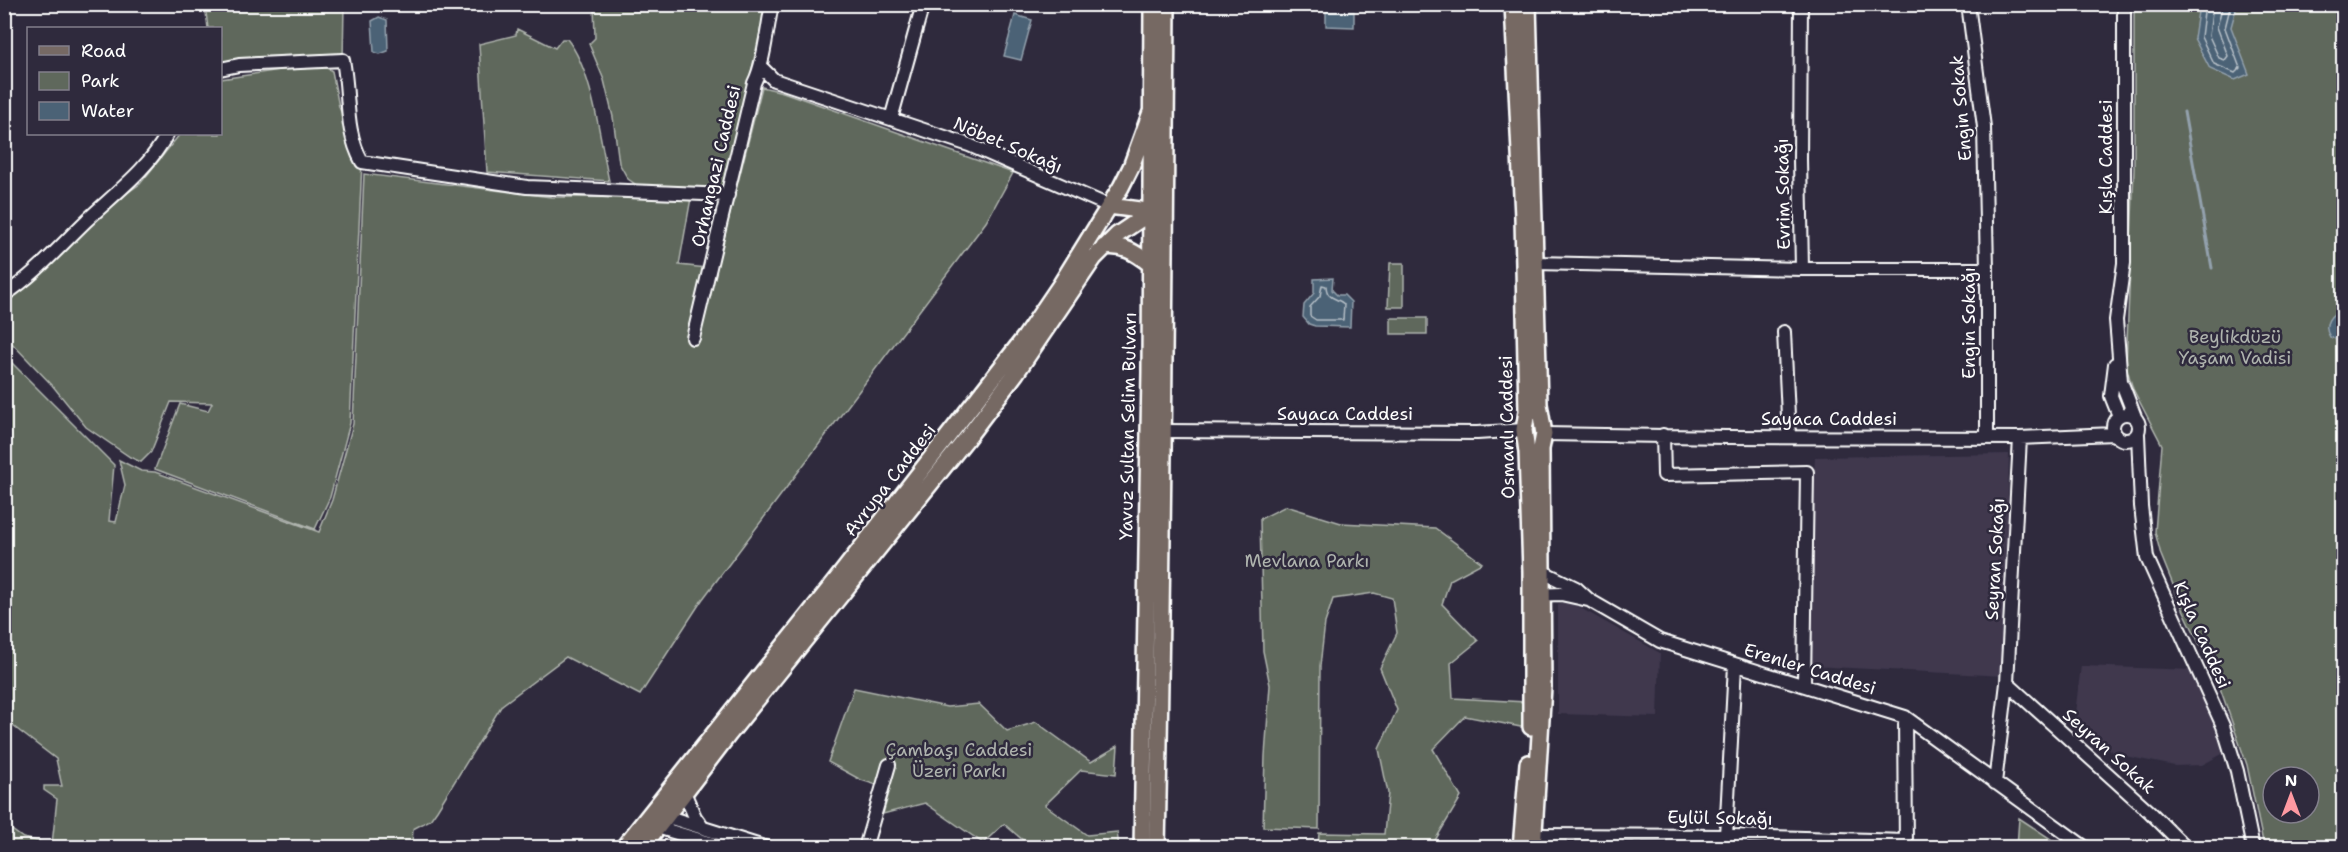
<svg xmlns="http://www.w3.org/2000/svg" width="2348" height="852" viewBox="0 0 2348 852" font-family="'Shantell Sans',sans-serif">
	<rect width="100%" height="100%" fill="#2f2a3d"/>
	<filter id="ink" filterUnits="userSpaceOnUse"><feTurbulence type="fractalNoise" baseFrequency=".0167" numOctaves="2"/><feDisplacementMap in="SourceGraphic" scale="12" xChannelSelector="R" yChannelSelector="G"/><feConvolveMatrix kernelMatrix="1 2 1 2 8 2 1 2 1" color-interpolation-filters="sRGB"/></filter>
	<g filter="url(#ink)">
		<path fill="#3f384e" d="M 2009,454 L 2005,676 L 1812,666 L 1811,540 L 1815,457 Z
			M 1568,601 L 1660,653 L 1658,717 L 1558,714 L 1558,604 Z
			M 2081,666 L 2193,670 L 2224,753 L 2202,765 L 2175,766 L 2115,754 L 2074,721 Z
			M 1546,840 L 1647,846 L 1647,848 L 1545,848 Z"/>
		<path fill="#5f685c" stroke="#afb4ae" stroke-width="1.5" fill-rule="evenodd" d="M 205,5 L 344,5 L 343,60 L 221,69 L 220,28 L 208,28 Z
			M 594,5 L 766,5 L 727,182 L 720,190 L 641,188 L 628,179 L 619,163 L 613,117 L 604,80 L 589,44 L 595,38 Z
			M 2134,5 L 2343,5 L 2343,847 L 2264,847 L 2247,765 L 2219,685 L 2182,607 L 2161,555 L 2155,532 L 2162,445 L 2133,389 L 2126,366 L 2134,169 ZM 2273,777 L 2309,777 L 2309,813 L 2273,813 Z
			M 517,29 L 555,48 L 562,39 L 567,39 C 593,71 600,140 609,181 L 487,172 L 479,44 L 516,35 Z
			M 320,64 L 332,71 L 339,107 L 362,162 L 350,423 L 330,497 L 315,529 L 155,469 L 180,404 L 208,411 L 212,403 L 171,402 L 151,452 L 141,462 L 130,457 L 86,427 L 52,385 L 5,336 L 5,300 L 85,222 L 140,184 L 180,134 L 220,134 L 221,79 Z
			M 762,87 L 783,92 L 1013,173 L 986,222 L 702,600 L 640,695 L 566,657 L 502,705 L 437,810 L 430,820 L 413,829 L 412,844 L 418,847 L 5,847 L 4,793 L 12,830 L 23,838 L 52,844 L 57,799 L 44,790 L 44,786 L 62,786 L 56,759 L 5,720 L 5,356 L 114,465 L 109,521 L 116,522 L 125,485 L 119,460 L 141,471 L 155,472 L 319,532 L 332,500 L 353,424 L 364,174 L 551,197 L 691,198 L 679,265 L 716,269 Z
			M 1390,263 L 1404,263 L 1404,307 L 1388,307 Z
			M 1391,318 L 1427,318 L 1427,334 L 1391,334 Z
			M 1286,506 L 1341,523 L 1435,528 L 1482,563 L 1450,580 L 1442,604 L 1478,641 L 1451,663 L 1453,698 L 1526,702 L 1526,728 L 1465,716 L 1433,749 L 1461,797 L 1434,842 L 1437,847 L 1318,847 L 1319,833 L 1384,834 L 1388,793 L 1379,749 L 1397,710 L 1380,668 L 1397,633 L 1392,598 L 1374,593 L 1333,599 L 1325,623 L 1320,666 L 1319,829 L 1263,827 L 1265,756 L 1270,685 L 1263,651 L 1260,519 Z
			M 854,688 L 947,707 L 979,704 L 1007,731 L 1036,722 L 1091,762 L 1118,746 L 1116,774 L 1081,770 L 1045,805 L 1087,835 L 1117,832 L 1119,847 L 1031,847 L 1004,824 L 983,843 L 925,803 L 883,814 L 890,789 L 861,780 L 828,762 Z
			M 2019,818 L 2063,847 L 2017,847 Z"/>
		<path fill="#4b6276" stroke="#93a1ad" stroke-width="1.5" d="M 2199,5 L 2237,5 L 2231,27 L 2249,74 L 2235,80 L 2210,69 L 2194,38 Z
			M 1326,12 L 1354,12 L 1354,27 L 1326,26 Z
			M 1015,15 L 1032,20 L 1021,60 L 1004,56 Z
			M 379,17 L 387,20 L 388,51 L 380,54 L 374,52 L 372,21 Z
			M 1333,278 L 1332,290 L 1337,295 L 1344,295 L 1351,302 L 1350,327 L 1315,326 L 1309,324 L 1303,317 L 1304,305 L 1314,293 L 1314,279 Z
			M 2343,310 L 2344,341 L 2342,341 L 2330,337 C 2322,325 2330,313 2343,310 Z"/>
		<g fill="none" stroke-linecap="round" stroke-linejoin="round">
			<path stroke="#b7c0c8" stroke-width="1.5" d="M 2205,4 L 2201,37 L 2214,64 L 2235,73 L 2240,68 L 2225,28 L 2231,4
				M 2213,4 L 2209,36 L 2219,58 L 2225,60 L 2228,56 L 2217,27 L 2223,4
				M 1322,285 L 1326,286 C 1327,300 1336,297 1344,304 L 1343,320 L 1316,320 L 1310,316 L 1310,307 L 1320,296 Z"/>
			<path stroke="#93a1ad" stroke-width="3" d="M 2184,112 L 2212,268"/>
			<defs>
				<path id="minor" d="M 1801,4 L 1800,159 L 1802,269
					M 1968,4 L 1984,127 L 1987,269 L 1987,437
					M 2124,4 L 2124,263 L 2116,320 L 2121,381 L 2135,417
					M 762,68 L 774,80 L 969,145 L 1109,206
					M 220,69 L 239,65 L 343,60 C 350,96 344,129 362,162 L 527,187 L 728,195
					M 891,119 L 923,4
					M 1536,263 L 1802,269 L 1987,269
					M 4,295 C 36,274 59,247 86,221 C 114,194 149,169 167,134
					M 1784,332 L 1789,437
					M 693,338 L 754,83 C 764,63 767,29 772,4
					M 2115,364 L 2111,396 L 2119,416
					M2113 427a13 13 0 1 1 26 0a13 13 0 1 1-26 0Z
					M 1164,431 L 1477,433 L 1524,430
					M 1544,434 L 1726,437 L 2020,438 L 2114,434
					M 2138,434 L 2141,506 L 2147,558 L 2223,726 L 2237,771 L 2253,848
					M 1663,435 L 1664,475 L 1807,472 L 1804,684
					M 1536,572 L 1543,572 L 1576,588 L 1589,600 L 1660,641 L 1905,717 L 1906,848
					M 1534,595 L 1561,594 L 1588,600
					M 2007,683 L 2150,812 L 2186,848
					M 1905,717 L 2086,848
					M 1995,783 L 2007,683 L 2020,438
					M 684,792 L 695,817 L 703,828
					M 665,816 L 767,848
					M 657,827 L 726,848
					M 1534,835 L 1733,836 L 1906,841
					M 1726,836 L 1735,665
					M 865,848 L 889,765"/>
				<path id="major" d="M 1513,4 L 1523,217 L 1527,411 L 1524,430 L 1527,452 L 1531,572 L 1531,727
					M 1528,4 L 1539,404 L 1544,434 L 1541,449 L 1543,687 L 1533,848
					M 1109,206 L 1155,212
					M 1104,247 C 1123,244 1136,253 1150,264
					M 623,848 L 834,583 L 1025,337 L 1061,284 L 1121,187 L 1131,167 L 1151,112
					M 642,848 L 729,734 L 967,438 L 1016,373 L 1094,258 L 1117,235 L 1151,212
					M 1142,848 L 1150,372 L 1152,4
					M 1157,848 C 1163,567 1165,286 1167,4
					M 1521,848 L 1528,763"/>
			</defs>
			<use href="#minor" stroke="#fff" stroke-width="16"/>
			<use href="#major" stroke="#fff" stroke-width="20"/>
			<use href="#minor" stroke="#2f2a3d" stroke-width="12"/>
			<use href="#major" stroke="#766964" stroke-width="15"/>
		</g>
	</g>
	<g text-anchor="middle" stroke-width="5" stroke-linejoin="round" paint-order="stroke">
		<g font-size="18" fill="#fff" stroke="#2f2a3d">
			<text transform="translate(1961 108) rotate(-95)" y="6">Engin Sokak</text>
			<text transform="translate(1008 145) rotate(23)" y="6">Nöbet Sokağı</text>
			<text transform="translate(2106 157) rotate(-90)" y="6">Kışla Caddesi</text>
			<text transform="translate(716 166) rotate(-77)" y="6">Orhangazi Caddesi</text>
			<text transform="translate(1783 194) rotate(-91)" y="6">Evrim Sokağı</text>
			<text transform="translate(1969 323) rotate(-90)" y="6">Engin Sokağı</text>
			<text x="1345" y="420">Sayaca Caddesi</text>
			<text x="1829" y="425">Sayaca Caddesi</text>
			<text transform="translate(1128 426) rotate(-89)" y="6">Yavuz Sultan Selim Bulvarı</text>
			<text transform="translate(1507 427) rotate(-91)" y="6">Osmanlı Caddesi</text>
			<text transform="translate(890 480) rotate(-52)" y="6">Avrupa Caddesi</text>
			<text transform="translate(1995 559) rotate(-87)" y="6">Seyran Sokağı</text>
			<text transform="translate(2202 635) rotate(66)" y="6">Kışla Caddesi</text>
			<text transform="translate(1810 669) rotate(17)" y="6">Erenler Caddesi</text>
			<text transform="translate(2109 751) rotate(42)" y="6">Seyran Sokak</text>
			<text transform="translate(1720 818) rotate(1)" y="6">Eylül Sokağı</text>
		</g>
		<g font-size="18" fill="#afb4ae" stroke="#2f2a3d">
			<text x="2235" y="343">Beylikdüzü<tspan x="2235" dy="21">Yaşam Vadisi</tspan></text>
			<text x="1307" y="567">Mevlana Parkı</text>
			<text x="959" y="756">Çambaşı Caddesi<tspan x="959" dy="21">Üzeri Parkı</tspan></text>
		</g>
	</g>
	<rect width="2348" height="852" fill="none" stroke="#2f2a3d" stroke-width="24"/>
	<rect x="12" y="12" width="2324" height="828" fill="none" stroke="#fff" stroke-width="2" filter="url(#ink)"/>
	<rect x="27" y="27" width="195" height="108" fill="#2f2a3d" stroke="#827f8b" stroke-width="1.5"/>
	<rect x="39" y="46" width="30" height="9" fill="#766964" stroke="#827f8b" stroke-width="1.5"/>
	<text x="81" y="57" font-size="18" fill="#ffffff">Road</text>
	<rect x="39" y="72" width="30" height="18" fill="#5f685c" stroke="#827f8b" stroke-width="1.5"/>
	<text x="81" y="87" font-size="18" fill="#ffffff">Park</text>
	<rect x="39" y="102" width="30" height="18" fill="#4b6276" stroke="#827f8b" stroke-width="1.5"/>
	<text x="81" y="117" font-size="18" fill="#ffffff">Water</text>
	<g transform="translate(2291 795)"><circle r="28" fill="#2f2a3d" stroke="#827f8b" stroke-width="1.5"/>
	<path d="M0-4.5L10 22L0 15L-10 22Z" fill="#ff9aa2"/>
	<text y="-9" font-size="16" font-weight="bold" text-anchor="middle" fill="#ffffff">N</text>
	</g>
</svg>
